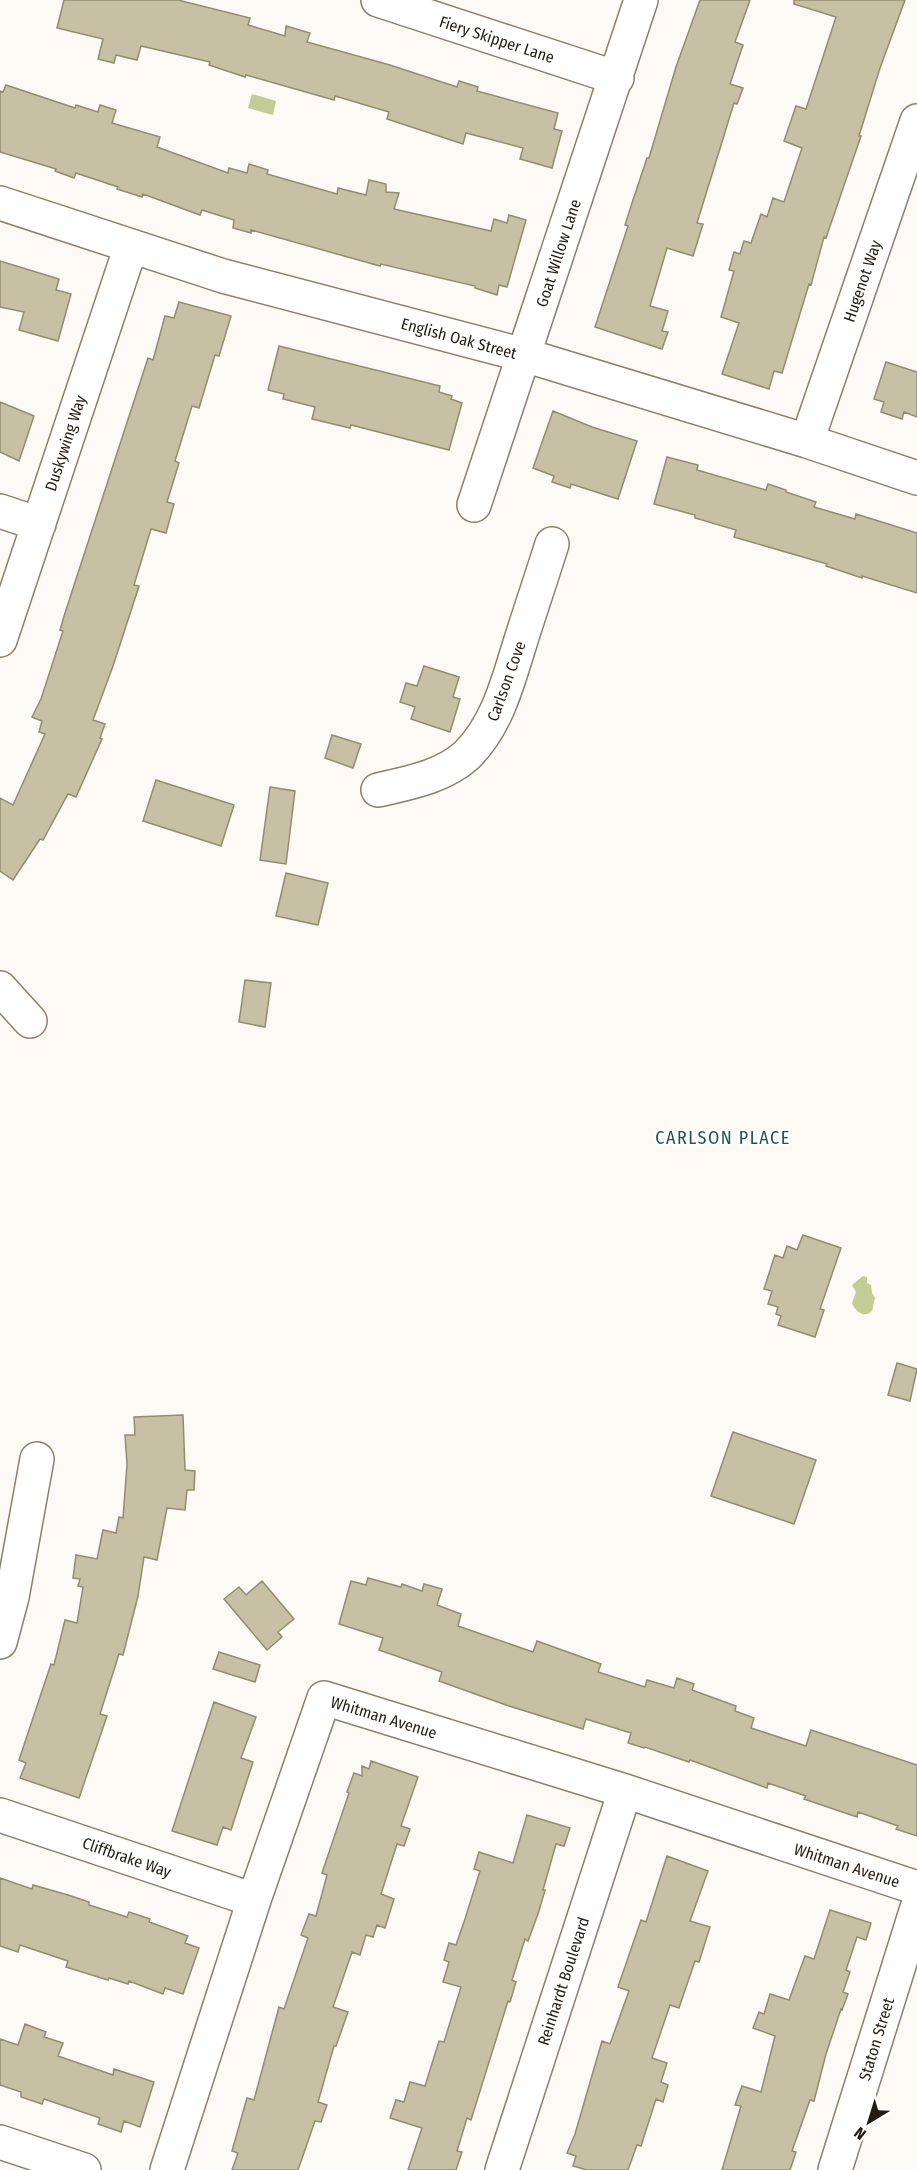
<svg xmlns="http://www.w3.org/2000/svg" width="917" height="2170" viewBox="0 0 917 2170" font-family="'Fira Sans Condensed',sans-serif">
	<rect width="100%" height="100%" fill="#fdf9f5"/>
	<path fill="#c2cc94" d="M 252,94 L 276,101 L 273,115 L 248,108 Z
		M 863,1276 L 867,1277 L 867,1283 L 871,1285 L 872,1293 L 875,1298 L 872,1311 C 864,1319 855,1311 852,1303 L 856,1292 L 852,1285 Z"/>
	<path fill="#c8c0a5" stroke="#928c71" stroke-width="1.5" d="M 64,0 L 178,0 L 250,18 L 248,25 L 285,36 L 286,26 L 310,33 L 307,42 L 390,65 L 457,87 L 459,81 L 478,87 L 477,91 L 558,113 L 554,129 L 562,131 L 552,168 L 520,159 L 523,148 L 466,133 L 463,144 L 387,119 L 389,112 L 335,96 L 334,100 L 246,75 L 245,77 L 209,65 L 210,62 L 141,46 L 137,60 L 116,55 L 114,63 L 98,59 L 103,39 L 57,28 Z
		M 700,0 L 750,0 L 735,42 L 743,45 L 730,84 L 743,88 L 737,104 L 734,103 L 697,223 L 703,224 L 693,256 L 667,248 L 650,306 L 668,311 L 662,331 L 668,332 L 662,349 L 595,327 L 628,226 L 625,225 L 632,203 L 647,158 L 649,158 L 676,67 Z
		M 794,0 L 905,0 L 880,68 L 859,136 L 861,136 L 826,238 L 824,237 L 811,285 L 809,284 L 782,373 L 774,371 L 769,389 L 722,374 L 739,323 L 721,317 L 734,271 L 729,270 L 734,252 L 740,254 L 744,241 L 751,243 L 761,214 L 767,217 L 773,198 L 784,202 L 802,148 L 784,141 L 796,106 L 806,109 L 836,17 L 794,4 Z
		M 6,85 L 75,108 L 76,105 L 98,112 L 100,105 L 116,110 L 112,123 L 160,137 L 157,147 L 228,173 L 229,168 L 247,173 L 249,164 L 268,170 L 267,174 L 337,194 L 338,188 L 366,195 L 369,180 L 386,184 L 386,192 L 399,193 L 394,209 L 491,231 L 494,219 L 507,223 L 509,215 L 526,220 L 507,287 L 499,285 L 497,295 L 475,288 L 475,286 L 381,264 L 380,266 L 251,230 L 251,233 L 233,228 L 234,220 L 202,210 L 200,215 L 143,194 L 142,197 L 117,189 L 118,187 L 76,173 L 74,178 L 55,171 L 56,169 L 0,152 L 0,91 L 3,92 Z
		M 0,261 L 59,279 L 56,290 L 71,294 L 58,341 L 19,330 L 24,312 L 0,307 Z
		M 179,302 L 231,316 L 219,356 L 215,355 L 199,408 L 192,406 L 175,461 L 179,463 L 167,502 L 174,504 L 166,533 L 151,529 L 134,585 L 139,586 L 113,666 L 93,720 L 105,724 L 100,738 L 102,739 L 76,797 L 68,794 L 43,840 L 40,839 L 13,880 L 0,871 L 0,798 L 13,805 L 45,734 L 39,732 L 42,721 L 32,717 L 41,699 L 63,631 L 60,630 L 65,613 L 148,358 L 153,360 L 165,316 L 174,318 Z
		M 279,346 L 440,386 L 439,392 L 452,396 L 451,399 L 462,403 L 449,450 L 351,425 L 350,428 L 312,419 L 315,407 L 283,399 L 284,394 L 268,390 Z
		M 886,362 L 917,372 L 917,417 L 904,412 L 902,419 L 881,412 L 884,402 L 874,399 Z
		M 0,402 L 34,416 L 19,461 L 0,452 Z
		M 553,411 L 592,427 L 637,441 L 618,499 L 571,484 L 570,488 L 552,482 L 554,476 L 533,468 Z
		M 667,457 L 698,465 L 697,470 L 766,490 L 768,484 L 786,490 L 786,492 L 816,502 L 814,507 L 855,519 L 856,514 L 917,533 L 917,593 L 862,576 L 862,578 L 826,566 L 827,564 L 734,537 L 736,530 L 695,518 L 695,515 L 654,504 Z
		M 424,666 L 459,677 L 453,697 L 460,699 L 450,732 L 411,719 L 415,707 L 400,702 L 406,683 L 417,686 Z
		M 332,735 L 361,744 L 353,768 L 325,758 Z
		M 156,780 L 234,805 L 221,846 L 143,821 Z
		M 270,787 L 295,791 L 286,864 L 260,860 Z
		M 286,873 L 328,883 L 318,925 L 276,916 Z
		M 245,980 L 271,983 L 265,1027 L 239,1022 Z
		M 803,1235 L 841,1248 L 820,1309 L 824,1310 L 815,1337 L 778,1325 L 781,1316 L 776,1314 L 778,1307 L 768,1304 L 772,1291 L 764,1289 L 775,1255 L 783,1258 L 787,1246 L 797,1250 Z
		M 897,1363 L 917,1369 L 910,1401 L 888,1395 Z
		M 183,1415 L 185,1470 L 195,1471 L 194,1490 L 187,1490 L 185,1510 L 167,1508 L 157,1560 L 144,1557 L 138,1596 L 123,1655 L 119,1654 L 100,1714 L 107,1716 L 79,1798 L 20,1778 L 26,1763 L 19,1760 L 51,1664 L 54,1665 L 65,1620 L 77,1623 L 83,1587 L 78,1586 L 80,1579 L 73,1578 L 76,1555 L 97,1559 L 103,1530 L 116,1533 L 119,1517 L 123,1518 L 127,1464 L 125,1435 L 135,1435 L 134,1417 Z
		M 733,1432 L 816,1460 L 794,1524 L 711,1496 Z
		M 368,1578 L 401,1587 L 402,1584 L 422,1591 L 424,1584 L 442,1589 L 437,1605 L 461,1614 L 458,1626 L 533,1652 L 537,1641 L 601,1664 L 598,1672 L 645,1687 L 647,1680 L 674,1688 L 677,1678 L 694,1684 L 692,1690 L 736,1706 L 735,1711 L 754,1718 L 751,1728 L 806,1746 L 811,1730 L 917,1765 L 917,1836 L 896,1829 L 898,1826 L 858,1812 L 857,1817 L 804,1799 L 806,1796 L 768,1783 L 767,1788 L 690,1760 L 689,1762 L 645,1747 L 644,1748 L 628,1743 L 631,1733 L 586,1719 L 583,1729 L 506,1705 L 439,1681 L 442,1672 L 379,1650 L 383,1638 L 339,1624 L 351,1581 L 366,1585 Z
		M 262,1581 L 294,1619 L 278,1632 L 282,1637 L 267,1650 L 224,1599 L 239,1587 L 246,1595 Z
		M 219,1652 L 260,1665 L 255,1682 L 213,1669 Z
		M 214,1702 L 256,1717 L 241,1758 L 253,1762 L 231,1830 L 223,1827 L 217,1845 L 172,1831 Z
		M 371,1761 L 418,1777 L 401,1826 L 410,1829 L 404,1846 L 397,1844 L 381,1894 L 394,1899 L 385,1928 L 377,1925 L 373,1937 L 366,1935 L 360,1955 L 352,1952 L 333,2007 L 348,2012 L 336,2046 L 334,2046 L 318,2102 L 327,2105 L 321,2122 L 315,2121 L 298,2170 L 232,2170 L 238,2153 L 232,2151 L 241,2119 L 247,2098 L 254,2100 L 279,2007 L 284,2009 L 308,1938 L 301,1935 L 309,1914 L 316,1916 L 327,1875 L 322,1873 L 349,1793 L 347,1792 L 354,1773 L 362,1776 L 362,1766 L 369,1769 Z
		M 527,1815 L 570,1828 L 564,1846 L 556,1844 L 543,1890 L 545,1890 L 539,1911 L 528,1941 L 525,1939 L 512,1980 L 516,1982 L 510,2002 L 508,2001 L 471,2120 L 467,2118 L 457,2151 L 462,2152 L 456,2170 L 408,2170 L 422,2128 L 390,2118 L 396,2100 L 404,2102 L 410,2082 L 425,2086 L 439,2041 L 444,2042 L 461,1987 L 443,1982 L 449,1962 L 444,1960 L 449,1943 L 456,1945 L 465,1919 L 480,1871 L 474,1869 L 479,1852 L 513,1863 Z
		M 667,1856 L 708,1871 L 690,1921 L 710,1927 L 699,1962 L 695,1961 L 679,2008 L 670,2005 L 652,2058 L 667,2063 L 661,2082 L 668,2085 L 663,2102 L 656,2099 L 641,2146 L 637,2145 L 628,2170 L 587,2170 L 573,2166 L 576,2156 L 567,2153 L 575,2134 L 602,2041 L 610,2044 L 629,1991 L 618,1987 L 641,1920 L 646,1922 Z
		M 0,1878 L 32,1889 L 33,1885 L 68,1895 L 89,1902 L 89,1905 L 127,1917 L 129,1912 L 150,1919 L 149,1922 L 188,1936 L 185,1943 L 199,1948 L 183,1994 L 165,1988 L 163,1994 L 129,1981 L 128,1984 L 109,1978 L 108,1980 L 66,1967 L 68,1961 L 20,1945 L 18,1952 L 0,1946 Z
		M 830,1910 L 871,1923 L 866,1940 L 857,1937 L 846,1970 L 850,1972 L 843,1992 L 848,1994 L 842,2010 L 841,2009 L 826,2054 L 814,2101 L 810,2100 L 792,2151 L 796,2152 L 790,2170 L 722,2170 L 741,2106 L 735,2105 L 742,2086 L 761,2092 L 775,2036 L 753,2028 L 759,2012 L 764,2014 L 770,1994 L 789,2000 L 805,1956 L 814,1959 Z
		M 25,2024 L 46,2032 L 44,2037 L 63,2043 L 58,2056 L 113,2075 L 114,2069 L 154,2082 L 140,2127 L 124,2121 L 121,2132 L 98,2124 L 100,2118 L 44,2099 L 42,2104 L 21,2097 L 21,2092 L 0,2085 L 0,2039 L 18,2045 Z"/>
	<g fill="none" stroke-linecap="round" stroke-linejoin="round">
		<defs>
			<path id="minor" d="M 378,0 L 617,78
				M 0,203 L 223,276 L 524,355 L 807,441 L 917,478
				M 807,441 L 917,121
				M 474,505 L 641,0
				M 0,511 L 39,524
				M 0,640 L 131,246
				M 378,790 C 408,783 443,777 467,755 C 498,724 508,681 521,640 C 531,608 542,576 552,544
				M 0,988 L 30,1021
				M 0,1642 L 12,1597 L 37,1459
				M 0,1815 L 254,1900
				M 0,2142 L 84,2170
				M 167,2170 L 254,1900 L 324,1698 L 625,1791 L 917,1888
				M 502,2170 L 625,1791
				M 835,2170 L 917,1908"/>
		</defs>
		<use href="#minor" stroke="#907e68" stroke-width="36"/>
		<use href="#minor" stroke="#fff" stroke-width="33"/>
	</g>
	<g text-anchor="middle" stroke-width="4.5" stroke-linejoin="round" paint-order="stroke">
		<g font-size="16" fill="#231c14" stroke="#fff">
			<text transform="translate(497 39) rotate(18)" y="6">Fiery Skipper Lane</text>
			<text transform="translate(558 253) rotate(-72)" y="6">Goat Willow Lane</text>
			<text transform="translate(862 281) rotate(-71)" y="6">Hugenot Way</text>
			<text transform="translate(459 338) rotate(15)" y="6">English Oak Street</text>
			<text transform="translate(65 443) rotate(-72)" y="6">Duskywing Way</text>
			<text transform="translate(506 681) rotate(-70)" y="6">Carlson Cove</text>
			<text transform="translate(384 1717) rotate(17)" y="6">Whitman Avenue</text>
			<text transform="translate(127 1857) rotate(19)" y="6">Cliffbrake Way</text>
			<text transform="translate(847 1865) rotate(18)" y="6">Whitman Avenue</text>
			<text transform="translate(563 1981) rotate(-72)" y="6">Reinhardt Boulevard</text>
			<text transform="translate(876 2039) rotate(-73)" y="6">Staton Street</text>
		</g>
		<g font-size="18" letter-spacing="1.5" fill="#1b544b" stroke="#fff">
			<text x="723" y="1144">CARLSON PLACE</text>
		</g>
	</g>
	<g transform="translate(869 2122) rotate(218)" stroke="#ffffff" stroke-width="4.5" paint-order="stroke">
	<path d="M0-4.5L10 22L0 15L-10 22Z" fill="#231c14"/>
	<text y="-9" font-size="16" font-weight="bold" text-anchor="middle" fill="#231c14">N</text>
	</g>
</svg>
